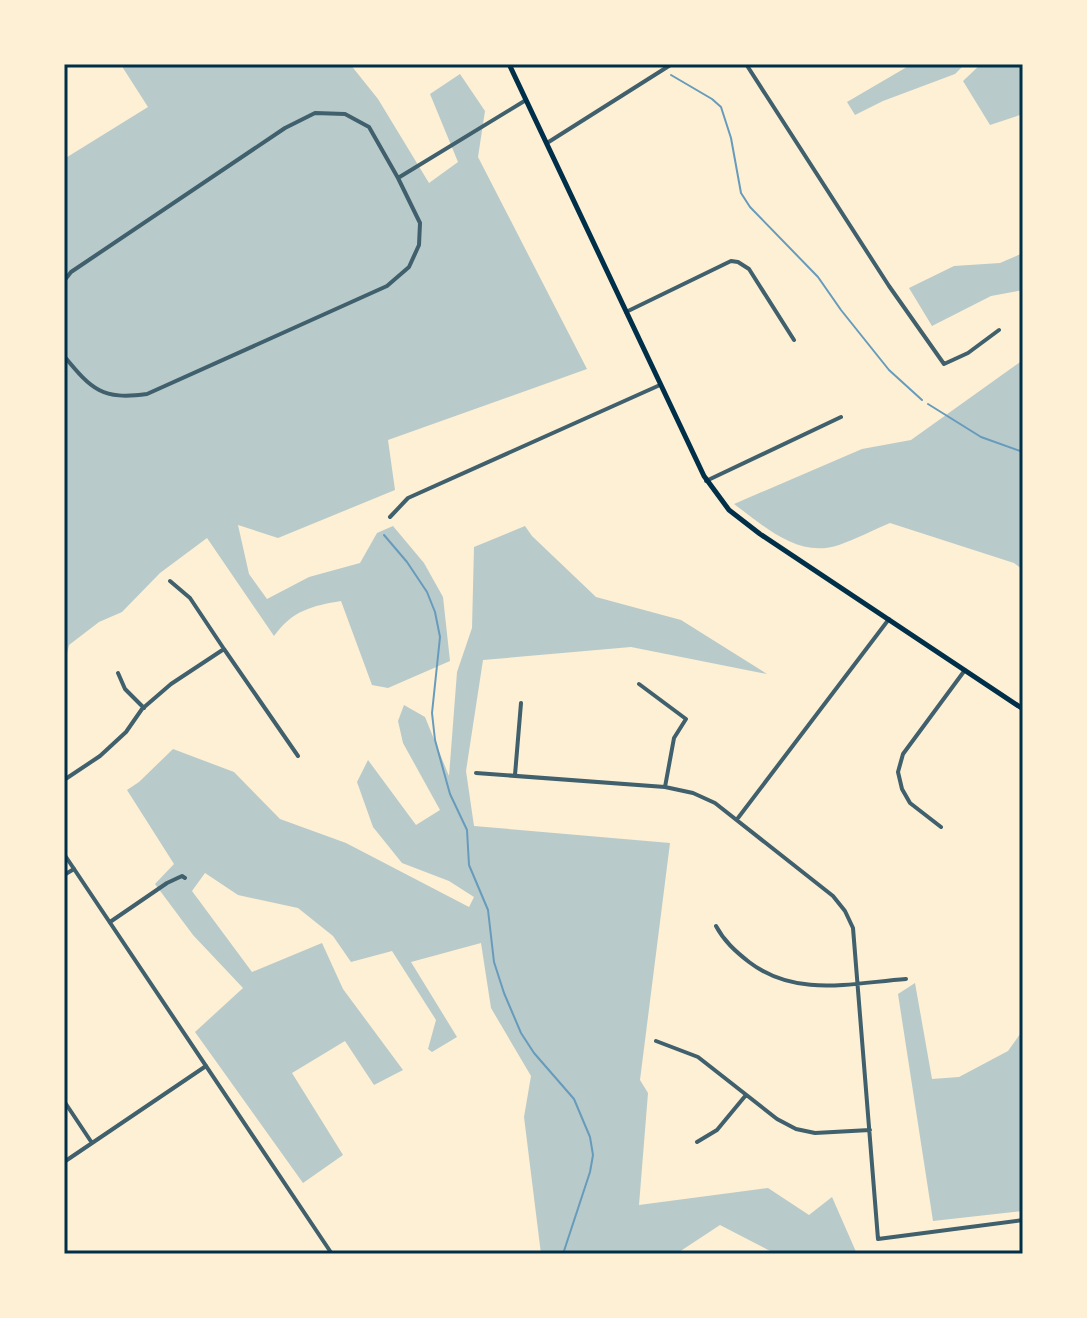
<svg xmlns="http://www.w3.org/2000/svg" width="1087" height="1318" viewBox="0 0 1087 1318" font-family="'Space Grotesk',sans-serif">
	<rect width="100%" height="100%" fill="#fdf0d5"/>
	<path fill="#b9caca" d="M 124,64 L 350,64 L 378,99 L 429,183 L 458,162 L 430,94 L 460,74 L 485,111 L 478,157 L 587,369 L 388,440 L 395,490 L 278,538 L 238,525 L 249,574 L 267,599 L 309,577 L 360,563 L 377,533 L 393,526 L 424,563 L 443,597 L 450,661 L 388,688 L 372,685 L 341,601 C 312,606 293,610 274,636 L 207,538 L 160,573 L 122,612 L 99,622 L 69,645 L 64,666 L 64,159 L 148,107 L 123,68 Z
		M 912,64 L 965,64 L 955,74 L 883,101 L 855,115 L 847,102 Z
		M 981,64 L 1023,64 L 1023,114 L 990,125 L 963,81 Z
		M 1023,253 L 1023,290 L 991,296 L 932,326 L 909,288 L 954,266 L 1000,263 Z
		M 1023,360 L 1023,570 L 1014,563 L 890,523 C 873,530 856,539 839,545 C 798,559 764,526 734,504 L 862,449 L 911,440 Z
		M 525,526 L 532,536 L 596,597 L 681,620 L 767,674 L 631,647 L 483,660 L 466,771 L 474,826 L 670,843 L 640,1080 L 648,1093 L 639,1205 L 768,1188 L 809,1215 L 832,1197 L 857,1254 L 776,1254 L 720,1225 L 676,1254 L 541,1254 L 524,1117 L 531,1076 L 491,1008 L 481,943 L 411,962 L 457,1037 L 432,1052 L 428,1049 L 436,1020 L 392,951 L 351,962 L 333,936 L 298,908 L 238,895 L 205,873 L 192,891 L 252,972 L 322,943 L 343,989 L 403,1070 L 374,1085 L 345,1041 L 292,1073 L 343,1155 L 303,1183 L 195,1032 L 243,988 L 193,935 L 155,884 L 174,864 L 127,790 L 139,782 L 173,749 L 234,772 L 280,819 L 346,843 L 469,907 L 474,897 L 449,881 L 402,863 L 373,827 L 357,782 L 368,760 L 416,825 L 440,810 L 403,743 L 398,721 L 404,705 L 425,717 L 449,776 L 457,672 L 472,628 L 474,547 Z
		M 915,983 L 932,1079 L 959,1077 L 1008,1051 L 1023,1030 L 1023,1211 L 933,1221 L 898,994 Z"/>
	<g fill="none" stroke-linecap="round" stroke-linejoin="round">
		<path stroke="#669bbc" stroke-width="2" d="M 671,75 L 712,99 L 721,107 L 731,138 L 741,193 L 750,207 L 818,277 L 841,310 L 889,370 L 922,400
			M 928,404 L 981,437 L 1023,452
			M 384,535 L 407,562 L 427,592 L 435,612 L 440,637 L 432,713 L 435,740 L 450,794 L 467,830 L 469,865 L 488,910 L 494,962 L 504,993 L 521,1033 L 534,1053 L 574,1099 L 590,1137 L 593,1155 L 590,1172 L 563,1254"/>
		<path stroke="#3f606c" stroke-width="4" d="M 746,64 L 889,286 L 944,364 L 968,353 L 999,330
			M 547,143 L 672,64
			M 398,178 L 526,100
			M 64,281 L 71,272 L 285,128 L 315,113 L 345,114 L 369,127 L 398,178 L 420,223 L 419,245 L 409,267 L 387,286 L 147,394 C 102,400 92,390 64,356
			M 626,312 L 731,261 L 738,262 L 749,269 L 794,340
			M 706,481 L 841,417
			M 390,517 L 408,498 L 660,385
			M 170,581 L 190,598 L 224,649
			M 118,673 L 125,689 L 144,708
			M 639,684 L 686,719 L 674,738 L 665,787
			M 476,773 L 665,787 L 693,793 L 715,803 L 833,896 L 845,911 L 853,928 L 878,1239 L 1023,1220
			M 515,775 L 521,703
			M 64,780 L 100,756 L 126,732 L 142,709 L 171,684 L 224,649 L 298,756
			M 738,818 L 889,619
			M 941,827 L 910,803 L 902,789 L 898,772 L 903,754 L 965,670
			M 64,875 L 74,869
			M 110,922 L 167,883 L 182,876 L 185,878
			M 716,926 C 724,941 735,951 749,962 C 796,998 851,983 906,979
			M 656,1041 L 698,1057 L 777,1119 L 796,1129 L 815,1133 L 870,1130
			M 64,1101 L 92,1143
			M 697,1142 L 717,1130 L 746,1095
			M 64,1162 L 206,1066"/>
		<path stroke="#3f606c" stroke-width="4" d="M 64,854 L 332,1254"/>
		<path stroke="#003049" stroke-width="5" d="M 509,64 L 704,476 L 729,510 L 760,534 L 1023,709"/>
	</g>
	<rect width="1087" height="1318" fill="none" stroke="#fdf0d5" stroke-width="132"/>
	<rect x="66" y="66" width="955" height="1186" fill="none" stroke="#003049" stroke-width="3"/>
</svg>
